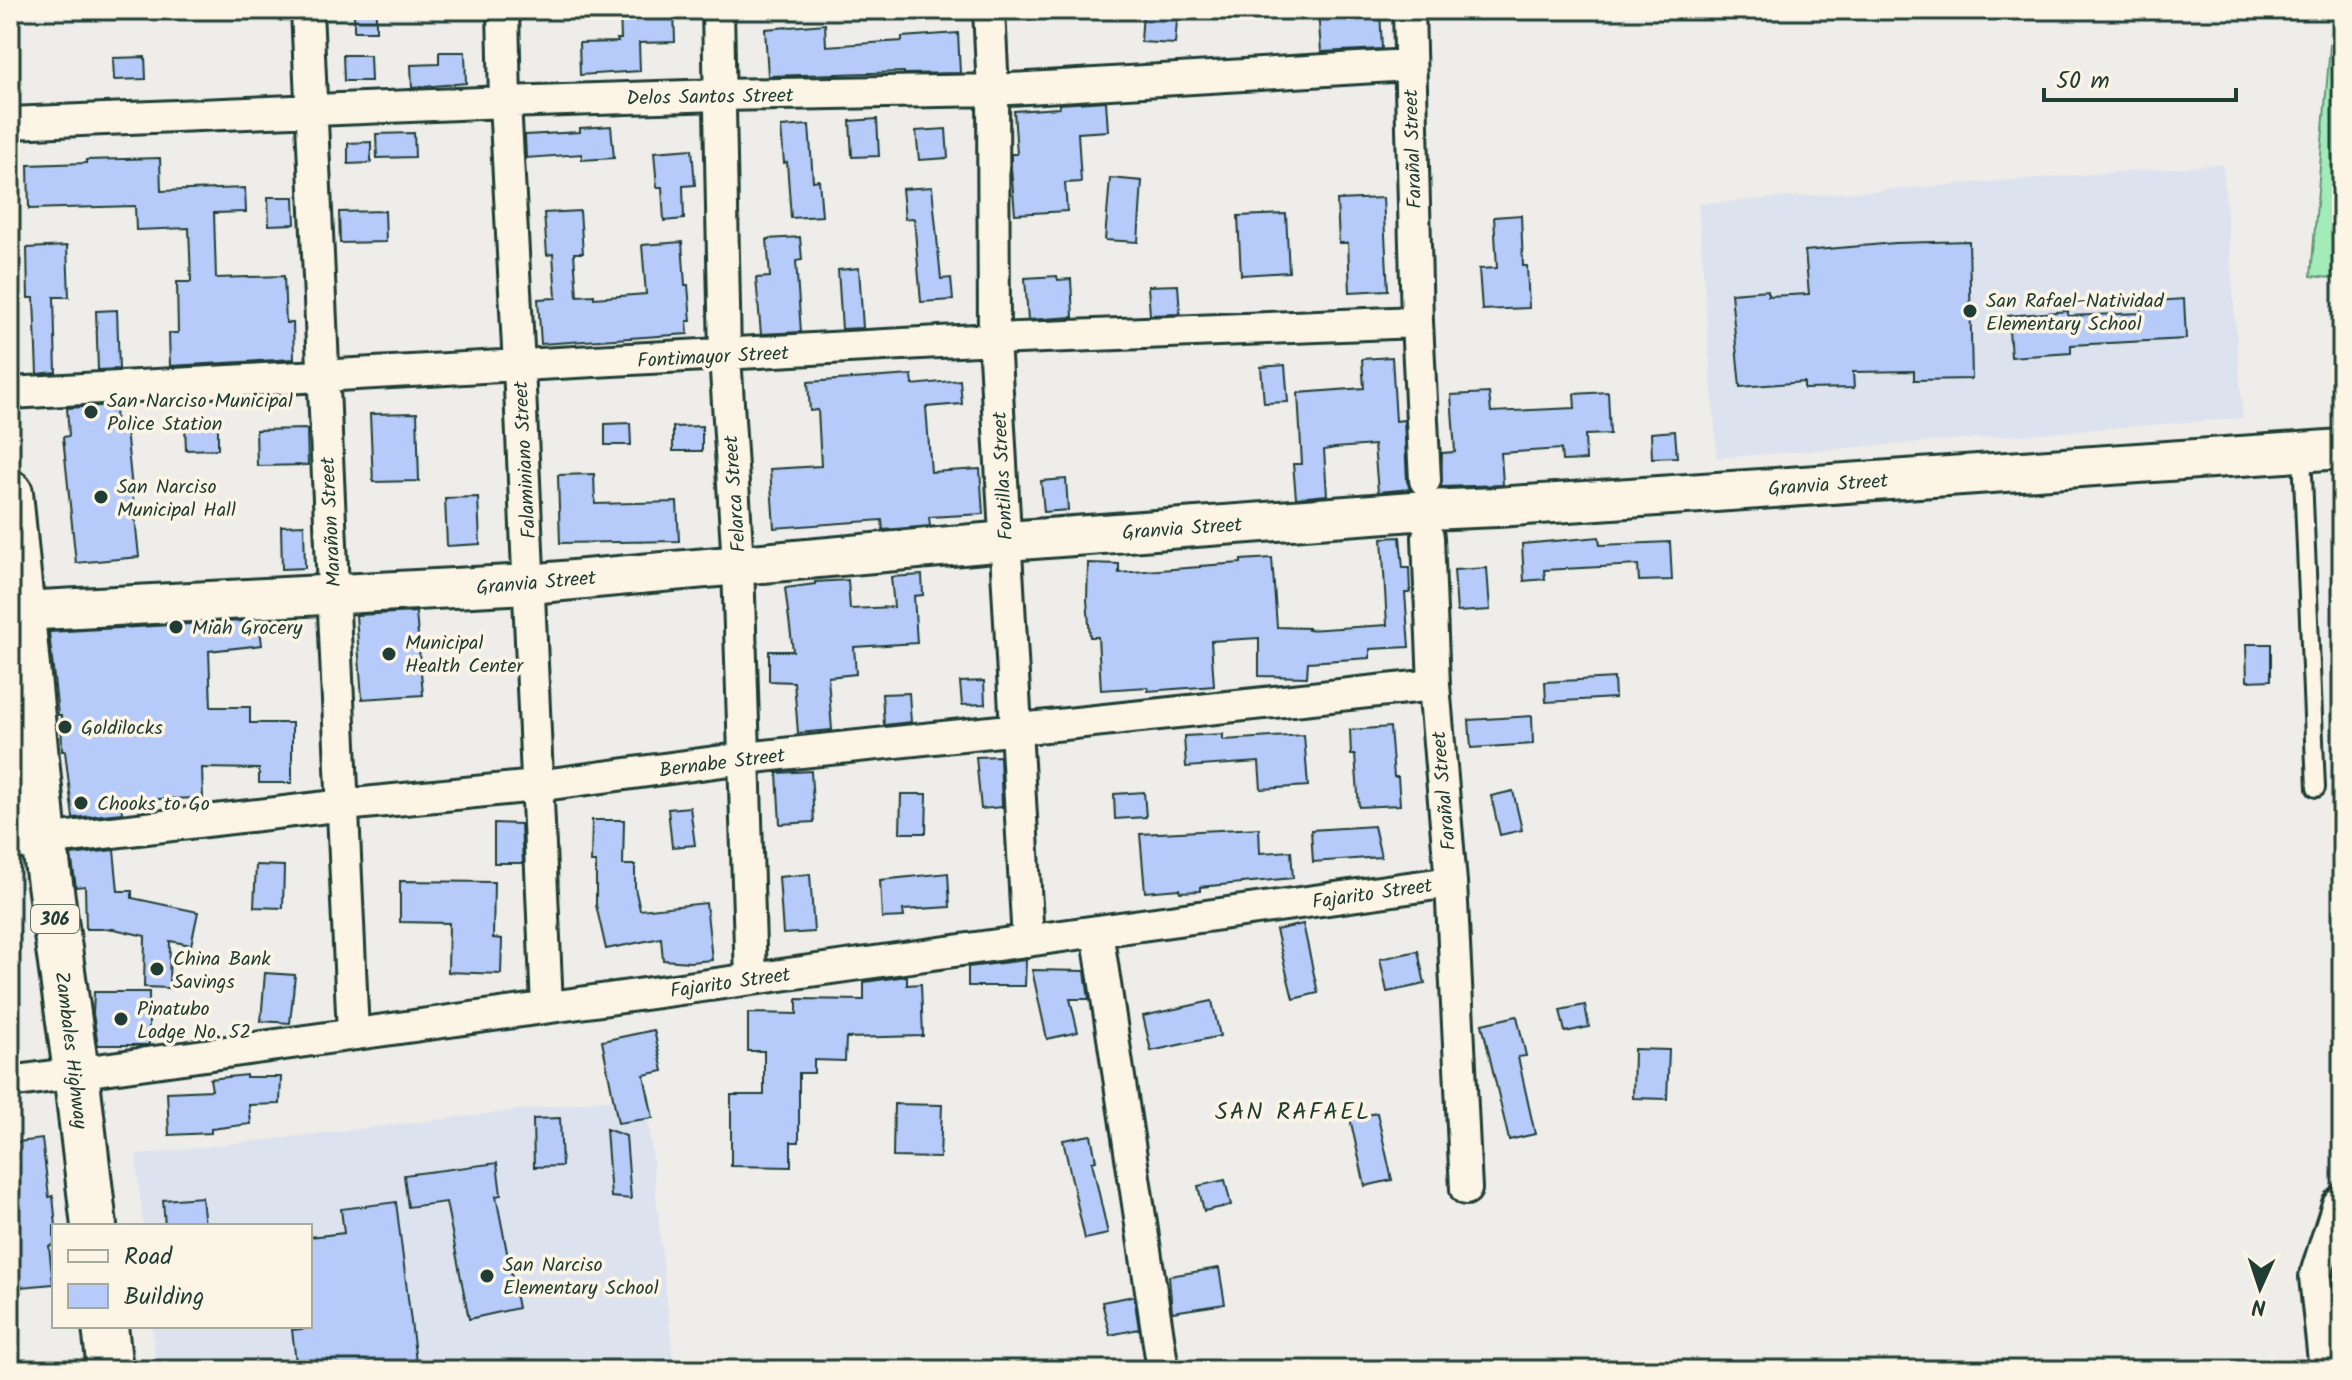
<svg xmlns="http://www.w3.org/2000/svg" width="2352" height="1380" viewBox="0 0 2352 1380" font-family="Kalam,sans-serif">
	<rect width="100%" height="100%" fill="#eeede9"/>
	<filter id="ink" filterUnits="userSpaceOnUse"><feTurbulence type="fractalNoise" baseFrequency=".0125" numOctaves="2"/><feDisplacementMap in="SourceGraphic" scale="16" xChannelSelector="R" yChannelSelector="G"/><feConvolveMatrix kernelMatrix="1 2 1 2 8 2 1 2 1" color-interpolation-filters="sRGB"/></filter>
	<g filter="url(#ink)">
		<path fill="#dde3ee" d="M 2223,164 L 2243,418 L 1717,458 L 1698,204 Z
			M 646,1095 L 674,1370 L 156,1370 L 152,1326 L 310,1326 L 310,1226 L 143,1226 L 136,1155 Z"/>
		<path fill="#a3ecba" stroke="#619477" stroke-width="2" d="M 2342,26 L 2342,279 L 2311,276 L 2331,33 Z"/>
		<path fill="#b6cbfa" stroke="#1f3d34" stroke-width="2" d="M 620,10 L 674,10 L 675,42 L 639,43 L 640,71 L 580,75 L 579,43 L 618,42 L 617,39 L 621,39 Z
			M 1143,10 L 1178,10 L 1175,44 L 1141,42 Z
			M 1318,10 L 1380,10 L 1382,49 L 1321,52 Z
			M 354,11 L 376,11 L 376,31 L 354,31 Z
			M 825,24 L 826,46 L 902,41 L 902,37 L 958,33 L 960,73 L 904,74 L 904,72 L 768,76 L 765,29 Z
			M 439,52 L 465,52 L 466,83 L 412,88 L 411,65 L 439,64 Z
			M 343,55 L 370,55 L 371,81 L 344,81 Z
			M 145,57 L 146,79 L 114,80 L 113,58 Z
			M 1106,101 L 1108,131 L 1078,133 L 1081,182 L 1065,183 L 1067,211 L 1015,214 L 1011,168 L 1011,154 L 1017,154 L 1014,111 L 1059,108 L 1059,104 Z
			M 877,119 L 879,156 L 852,157 L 850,121 Z
			M 809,125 L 813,181 L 819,180 L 822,216 L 791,218 L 787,162 L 784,163 L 781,127 Z
			M 611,126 L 614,158 L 582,160 L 582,154 L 526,158 L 525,135 L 580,132 L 580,128 Z
			M 946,129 L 948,158 L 919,160 L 916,131 Z
			M 414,133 L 415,157 L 377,158 L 376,134 Z
			M 371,142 L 371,163 L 348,164 L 348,143 Z
			M 692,149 L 695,185 L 683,186 L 684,219 L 664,221 L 662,187 L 657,187 L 654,152 Z
			M 160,158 L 161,191 L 245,188 L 246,212 L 214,213 L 216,278 L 284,276 L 286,323 L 293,323 L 294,359 L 170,366 L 169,333 L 178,333 L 177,282 L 191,282 L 189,228 L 136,230 L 135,206 L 29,209 L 28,165 L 86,163 L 86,160 Z
			M 1110,178 L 1142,181 L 1138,242 L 1105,240 Z
			M 932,187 L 941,279 L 951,278 L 953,300 L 921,302 L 914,218 L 905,219 L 902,189 Z
			M 268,197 L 294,197 L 295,224 L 269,225 Z
			M 1383,198 L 1388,290 L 1350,292 L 1348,243 L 1339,243 L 1337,200 Z
			M 385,211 L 386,242 L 340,243 L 339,212 Z
			M 580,211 L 583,253 L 574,253 L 577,296 L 594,295 L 594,298 L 646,294 L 642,245 L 682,242 L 685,285 L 688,285 L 691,321 L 687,321 L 688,334 L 541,344 L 538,299 L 556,298 L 553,254 L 547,255 L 544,213 Z
			M 1286,214 L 1289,272 L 1241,275 L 1238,216 Z
			M 1521,215 L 1523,266 L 1527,266 L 1529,308 L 1482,310 L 1479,269 L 1497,268 L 1494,217 Z
			M 800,237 L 802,260 L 796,261 L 801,332 L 761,334 L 756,278 L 770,277 L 767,239 Z
			M 1969,241 L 1972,379 L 1914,380 L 1914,371 L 1853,372 L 1854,388 L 1804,389 L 1804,382 L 1740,387 L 1731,293 L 1768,290 L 1768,296 L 1809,294 L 1805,251 L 1895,243 Z
			M 67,246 L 69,297 L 54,297 L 56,372 L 37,374 L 34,298 L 28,298 L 27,248 Z
			M 859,268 L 863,328 L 842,329 L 838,270 Z
			M 1057,276 L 1058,280 L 1071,279 L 1073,317 L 1028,320 L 1025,278 Z
			M 1178,285 L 1180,314 L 1150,315 L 1148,286 Z
			M 2184,299 L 2186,339 L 2071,345 L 2071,353 L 2011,357 L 2008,316 L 2068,311 L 2068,316 L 2142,313 L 2141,302 Z
			M 117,310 L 119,369 L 98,370 L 96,311 Z
			M 1392,357 L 1396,421 L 1404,420 L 1407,481 L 1410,489 L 1378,492 L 1374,445 L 1335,448 L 1324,450 L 1327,495 L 1296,498 L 1293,464 L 1302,464 L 1298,393 L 1364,388 L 1362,359 Z
			M 1285,365 L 1288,402 L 1264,403 L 1261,367 Z
			M 912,375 L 913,385 L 960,380 L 962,404 L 926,407 L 931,472 L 980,469 L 983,514 L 929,517 L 930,526 L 883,530 L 882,520 L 774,528 L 770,469 L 821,466 L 818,410 L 810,411 L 808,382 Z
			M 1608,392 L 1610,434 L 1585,435 L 1586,460 L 1562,461 L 1561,449 L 1501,453 L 1503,485 L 1441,487 L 1442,453 L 1455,452 L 1451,395 L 1489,393 L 1491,412 L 1575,408 L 1574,394 Z
			M 115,405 L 116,431 L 126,430 L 139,557 L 76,563 L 63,437 L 69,436 L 67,408 Z
			M 417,413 L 419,481 L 373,482 L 370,414 Z
			M 218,422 L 218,449 L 186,450 L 185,423 Z
			M 630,423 L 631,445 L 605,445 L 605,424 Z
			M 702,426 L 702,451 L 673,451 L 673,427 Z
			M 307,429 L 308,465 L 257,466 L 256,430 Z
			M 1675,431 L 1677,457 L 1652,458 L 1651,433 Z
			M 594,474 L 595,504 L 677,502 L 679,541 L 560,543 L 558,475 Z
			M 1066,479 L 1068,510 L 1044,512 L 1041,481 Z
			M 478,497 L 480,544 L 447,546 L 445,498 Z
			M 304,525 L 305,568 L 282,569 L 281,526 Z
			M 1400,537 L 1403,568 L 1409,568 L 1410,593 L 1405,593 L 1409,647 L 1370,649 L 1370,658 L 1308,662 L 1307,677 L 1259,676 L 1259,638 L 1211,641 L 1214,686 L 1148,691 L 1148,687 L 1101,690 L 1098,637 L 1090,637 L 1087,600 L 1088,563 L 1119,564 L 1119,573 L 1200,567 L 1200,566 L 1241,563 L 1241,560 L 1272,558 L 1277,627 L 1308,628 L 1308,630 L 1387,625 L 1382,538 Z
			M 1599,537 L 1600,545 L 1670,542 L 1672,580 L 1639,581 L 1638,565 L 1544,570 L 1545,579 L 1524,581 L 1522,544 Z
			M 1487,568 L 1490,610 L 1457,612 L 1454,570 Z
			M 922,575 L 923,595 L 914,596 L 917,643 L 854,647 L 856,674 L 828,677 L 832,730 L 798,733 L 794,682 L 769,681 L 769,651 L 793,651 L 785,588 L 815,584 L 815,582 L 848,580 L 850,609 L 894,607 L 891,577 Z
			M 416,612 L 423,695 L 362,699 L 356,615 Z
			M 259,620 L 262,645 L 209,651 L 211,707 L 250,707 L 250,723 L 292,723 L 292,783 L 259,783 L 259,769 L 202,768 L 203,798 L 121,800 L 122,813 L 73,818 L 65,751 L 62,751 L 61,715 L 58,715 L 49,632 Z
			M 2246,644 L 2271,644 L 2271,680 L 2247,681 Z
			M 1614,678 L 1615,698 L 1546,702 L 1545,682 Z
			M 984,681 L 985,704 L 962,705 L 960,682 Z
			M 909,693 L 911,722 L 884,725 L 882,694 Z
			M 1532,716 L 1533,744 L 1471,748 L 1469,720 Z
			M 1390,727 L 1394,777 L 1398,777 L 1400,805 L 1359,807 L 1355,755 L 1351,755 L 1350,730 Z
			M 1223,734 L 1223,740 L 1304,735 L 1308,786 L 1261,789 L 1259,762 L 1186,767 L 1184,736 Z
			M 1000,756 L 1002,807 L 981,809 L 976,757 Z
			M 811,771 L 814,822 L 780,824 L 777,773 Z
			M 1513,791 L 1522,830 L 1500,835 L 1491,796 Z
			M 1144,792 L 1146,817 L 1115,819 L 1114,794 Z
			M 901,794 L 927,794 L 926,833 L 900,833 Z
			M 690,807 L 695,845 L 672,847 L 668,809 Z
			M 592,820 L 624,820 L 623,865 L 635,865 L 635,888 L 640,910 L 706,903 L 712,960 L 690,962 L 663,960 L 661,938 L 606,949 L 596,905 L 596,862 L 591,862 Z
			M 494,823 L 521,824 L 523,863 L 494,863 Z
			M 1374,826 L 1381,857 L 1313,862 L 1311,830 Z
			M 1259,828 L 1260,853 L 1291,851 L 1293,878 L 1200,887 L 1200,891 L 1180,892 L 1179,889 L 1145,892 L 1140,834 Z
			M 114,850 L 118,891 L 132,891 L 132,898 L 198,912 L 191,945 L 170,941 L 169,988 L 144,987 L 145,936 L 114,929 L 86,929 L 85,886 L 76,887 L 71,855 Z
			M 256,865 L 284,866 L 283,908 L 254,907 Z
			M 948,873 L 950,907 L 903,910 L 904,917 L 882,918 L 880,880 Z
			M 810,874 L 814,932 L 783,934 L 779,877 Z
			M 400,881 L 494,882 L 493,938 L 502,939 L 501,974 L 448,972 L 449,923 L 400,922 Z
			M 1303,924 L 1318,993 L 1293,999 L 1276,930 Z
			M 1418,951 L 1425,984 L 1387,992 L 1380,959 Z
			M 1026,960 L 1025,986 L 968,986 L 968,967 Z
			M 1032,970 L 1085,971 L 1089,999 L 1070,999 L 1078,1032 L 1047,1039 Z
			M 265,973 L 295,975 L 290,1023 L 261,1021 Z
			M 907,976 L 907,985 L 921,984 L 923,1036 L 846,1038 L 845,1061 L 814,1060 L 814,1073 L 799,1073 L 799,1142 L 791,1142 L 791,1167 L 731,1166 L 731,1095 L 764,1095 L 764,1051 L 748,1051 L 748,1013 L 797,1014 L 797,999 L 864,1000 L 864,982 Z
			M 94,992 L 149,992 L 149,1045 L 98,1045 L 93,1014 Z
			M 1212,1001 L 1220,1036 L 1151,1051 L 1143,1016 Z
			M 1585,1005 L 1589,1027 L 1565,1032 L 1560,1010 Z
			M 1517,1016 L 1526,1056 L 1518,1057 L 1535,1134 L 1509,1140 L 1482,1024 Z
			M 654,1030 L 663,1071 L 644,1075 L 653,1118 L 618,1123 L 602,1041 Z
			M 1634,1049 L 1669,1050 L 1667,1099 L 1633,1098 Z
			M 246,1075 L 246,1077 L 281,1077 L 280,1104 L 249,1105 L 251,1124 L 211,1129 L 211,1133 L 169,1135 L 167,1092 L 212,1090 L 210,1079 Z
			M 894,1104 L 942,1105 L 940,1158 L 893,1157 Z
			M 1377,1113 L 1392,1180 L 1365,1186 L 1350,1118 Z
			M 560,1118 L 562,1166 L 534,1167 L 533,1119 Z
			M 606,1129 L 626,1136 L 631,1199 L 611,1197 Z
			M 1091,1135 L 1096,1161 L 1092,1162 L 1108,1234 L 1085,1239 L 1063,1140 Z
			M 42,1139 L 49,1197 L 53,1196 L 56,1226 L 54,1226 L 54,1245 L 49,1246 L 53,1284 L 10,1288 L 10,1143 Z
			M 497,1163 L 501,1195 L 496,1196 L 518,1308 L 469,1319 L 446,1202 L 408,1207 L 404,1175 Z
			M 1225,1180 L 1231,1205 L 1204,1211 L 1198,1186 Z
			M 202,1197 L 205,1226 L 165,1226 L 163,1200 Z
			M 396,1202 L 417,1370 L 297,1370 L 292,1330 L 310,1328 L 310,1237 L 344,1233 L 341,1209 Z
			M 1219,1268 L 1225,1304 L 1172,1312 L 1169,1276 Z
			M 1134,1296 L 1139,1329 L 1110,1335 L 1102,1302 Z"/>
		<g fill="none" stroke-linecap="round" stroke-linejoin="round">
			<defs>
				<path id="service" d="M 2302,452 L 2316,788"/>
				<path id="minor" d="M 307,10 L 353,1034
					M 503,10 L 505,102 L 519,366 L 547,1007
					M 718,10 L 725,355 L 738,564 L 751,979
					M 989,10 L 993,90 L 994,339 L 1028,941
					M 1409,10 L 1417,322 L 1425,480
					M 10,123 L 505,102 L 719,95 L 993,90 L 1409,65
					M 10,393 L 994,339 L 1417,322
					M 1428,537 L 1434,685 L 1451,882 L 1466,1189
					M 10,844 L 344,805 L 536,786 L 745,758 L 1434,685
					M 1097,931 L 1163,1370
					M 10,1082 L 1451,882
					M 2325,1370 L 2315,1277 L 2338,1204 L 2342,1200"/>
				<path id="tertiary" d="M 22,611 L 529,584 L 1006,541 L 1427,510 L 1497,507 L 2342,449"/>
				<path id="primary" d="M 10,493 L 44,840 L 76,1072 L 94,1226
					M 105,1326 L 110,1370"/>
			</defs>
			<use href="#service" stroke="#1f3d34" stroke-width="22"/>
			<use href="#minor" stroke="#1f3d34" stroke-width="36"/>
			<use href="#tertiary" stroke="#1f3d34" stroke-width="44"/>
			<use href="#primary" stroke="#1f3d34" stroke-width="50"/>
			<use href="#service" stroke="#fcf5e5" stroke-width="16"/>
			<use href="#minor" stroke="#fcf5e5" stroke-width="30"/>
			<use href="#tertiary" stroke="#fcf5e5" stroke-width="38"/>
			<use href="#primary" stroke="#fcf5e5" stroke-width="44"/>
		</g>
	</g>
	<g fill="#1f3d34" stroke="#fcf5e5" stroke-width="3">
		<circle cx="1970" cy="311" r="8"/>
		<circle cx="91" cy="412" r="8"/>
		<circle cx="101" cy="497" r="8"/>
		<circle cx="176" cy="627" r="8"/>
		<circle cx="389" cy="654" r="8"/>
		<circle cx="65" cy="727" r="8"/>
		<circle cx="81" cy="803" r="8"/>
		<circle cx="157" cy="969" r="8"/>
		<circle cx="121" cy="1019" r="8"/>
		<circle cx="487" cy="1276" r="8"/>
	</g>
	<g text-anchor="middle" stroke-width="7" stroke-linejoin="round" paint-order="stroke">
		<rect fill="#fcf5e5" stroke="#617469" stroke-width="2" x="31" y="905" width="48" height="28" rx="6"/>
		<g font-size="18" font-weight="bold" fill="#1f3d34">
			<text x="55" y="925">306</text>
		</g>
		<g font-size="20" fill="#1f3d34" stroke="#fcf5e5">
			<text transform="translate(710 96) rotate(-1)" y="7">Delos Santos Street</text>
			<text transform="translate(1412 149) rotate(-92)" y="7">Farañal Street</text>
			<text transform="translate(713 356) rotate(-3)" y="7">Fontimayor Street</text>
			<text transform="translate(524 460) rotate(-93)" y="7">Falaminiano Street</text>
			<text transform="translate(1002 476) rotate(-93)" y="7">Fontillas Street</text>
			<text transform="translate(1828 484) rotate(-4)" y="7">Granvia Street</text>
			<text transform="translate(734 494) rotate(-94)" y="7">Felarca Street</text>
			<text transform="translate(330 522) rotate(-93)" y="7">Marañon Street</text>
			<text transform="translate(1182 528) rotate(-4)" y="7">Granvia Street</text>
			<text transform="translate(536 582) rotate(-5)" y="7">Granvia Street</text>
			<text transform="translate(722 762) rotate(-7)" y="7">Bernabe Street</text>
			<text transform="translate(1443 791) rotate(-95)" y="7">Farañal Street</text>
			<text transform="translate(1372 893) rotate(-8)" y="7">Fajarito Street</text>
			<text transform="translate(730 982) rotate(-8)" y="7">Fajarito Street</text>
			<text transform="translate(72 1050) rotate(83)" y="7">Zambales Highway</text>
		</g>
		<g font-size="20" fill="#1f3d34" stroke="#fcf5e5" text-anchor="start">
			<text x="1986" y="307">San Rafael-Natividad<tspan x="1986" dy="23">Elementary School</tspan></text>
			<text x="107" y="407">San Narciso Municipal<tspan x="107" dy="23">Police Station</tspan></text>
			<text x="117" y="493">San Narciso<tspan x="117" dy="23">Municipal Hall</tspan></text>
			<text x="192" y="634">Miah Grocery</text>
			<text x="405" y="649">Municipal<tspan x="405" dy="23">Health Center</tspan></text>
			<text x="81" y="734">Goldilocks</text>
			<text x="97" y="810">Chooks to Go</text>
			<text x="173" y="965">China Bank<tspan x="173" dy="23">Savings</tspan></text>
			<text x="137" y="1015">Pinatubo<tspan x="137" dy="23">Lodge No. 52</tspan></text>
			<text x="503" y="1271">San Narciso<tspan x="503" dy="23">Elementary School</tspan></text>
		</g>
		<g font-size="24" letter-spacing="2" fill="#1f3d34" stroke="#fcf5e5">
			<text x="1293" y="1119">SAN RAFAEL</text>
		</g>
	</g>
	<rect width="2352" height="1380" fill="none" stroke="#fcf5e5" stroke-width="40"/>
	<rect x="20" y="20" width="2312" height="1340" fill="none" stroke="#1f3d34" stroke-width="3" filter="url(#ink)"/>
	<rect x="52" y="1224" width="260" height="104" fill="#fcf5e5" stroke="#a4ab9e" stroke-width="2"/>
	<rect x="68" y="1250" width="40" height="12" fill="#fcf5e5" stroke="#a4ab9e" stroke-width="2"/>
	<text x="124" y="1264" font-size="24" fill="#1f3d34">Road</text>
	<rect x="68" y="1284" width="40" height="24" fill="#b6cbfa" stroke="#a4ab9e" stroke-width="2"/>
	<text x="124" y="1304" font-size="24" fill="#1f3d34">Building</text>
	<g transform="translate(2260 1288) rotate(183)" stroke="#fcf5e5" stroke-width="6" paint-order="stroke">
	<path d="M0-6L14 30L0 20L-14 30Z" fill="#1f3d34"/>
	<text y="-12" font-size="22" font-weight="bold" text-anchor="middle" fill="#1f3d34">N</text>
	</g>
	<path d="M2044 88v12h192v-12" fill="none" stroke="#1f3d34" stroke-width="4"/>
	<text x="2056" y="88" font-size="24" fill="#1f3d34" stroke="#fcf5e5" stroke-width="6" paint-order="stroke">50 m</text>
</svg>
